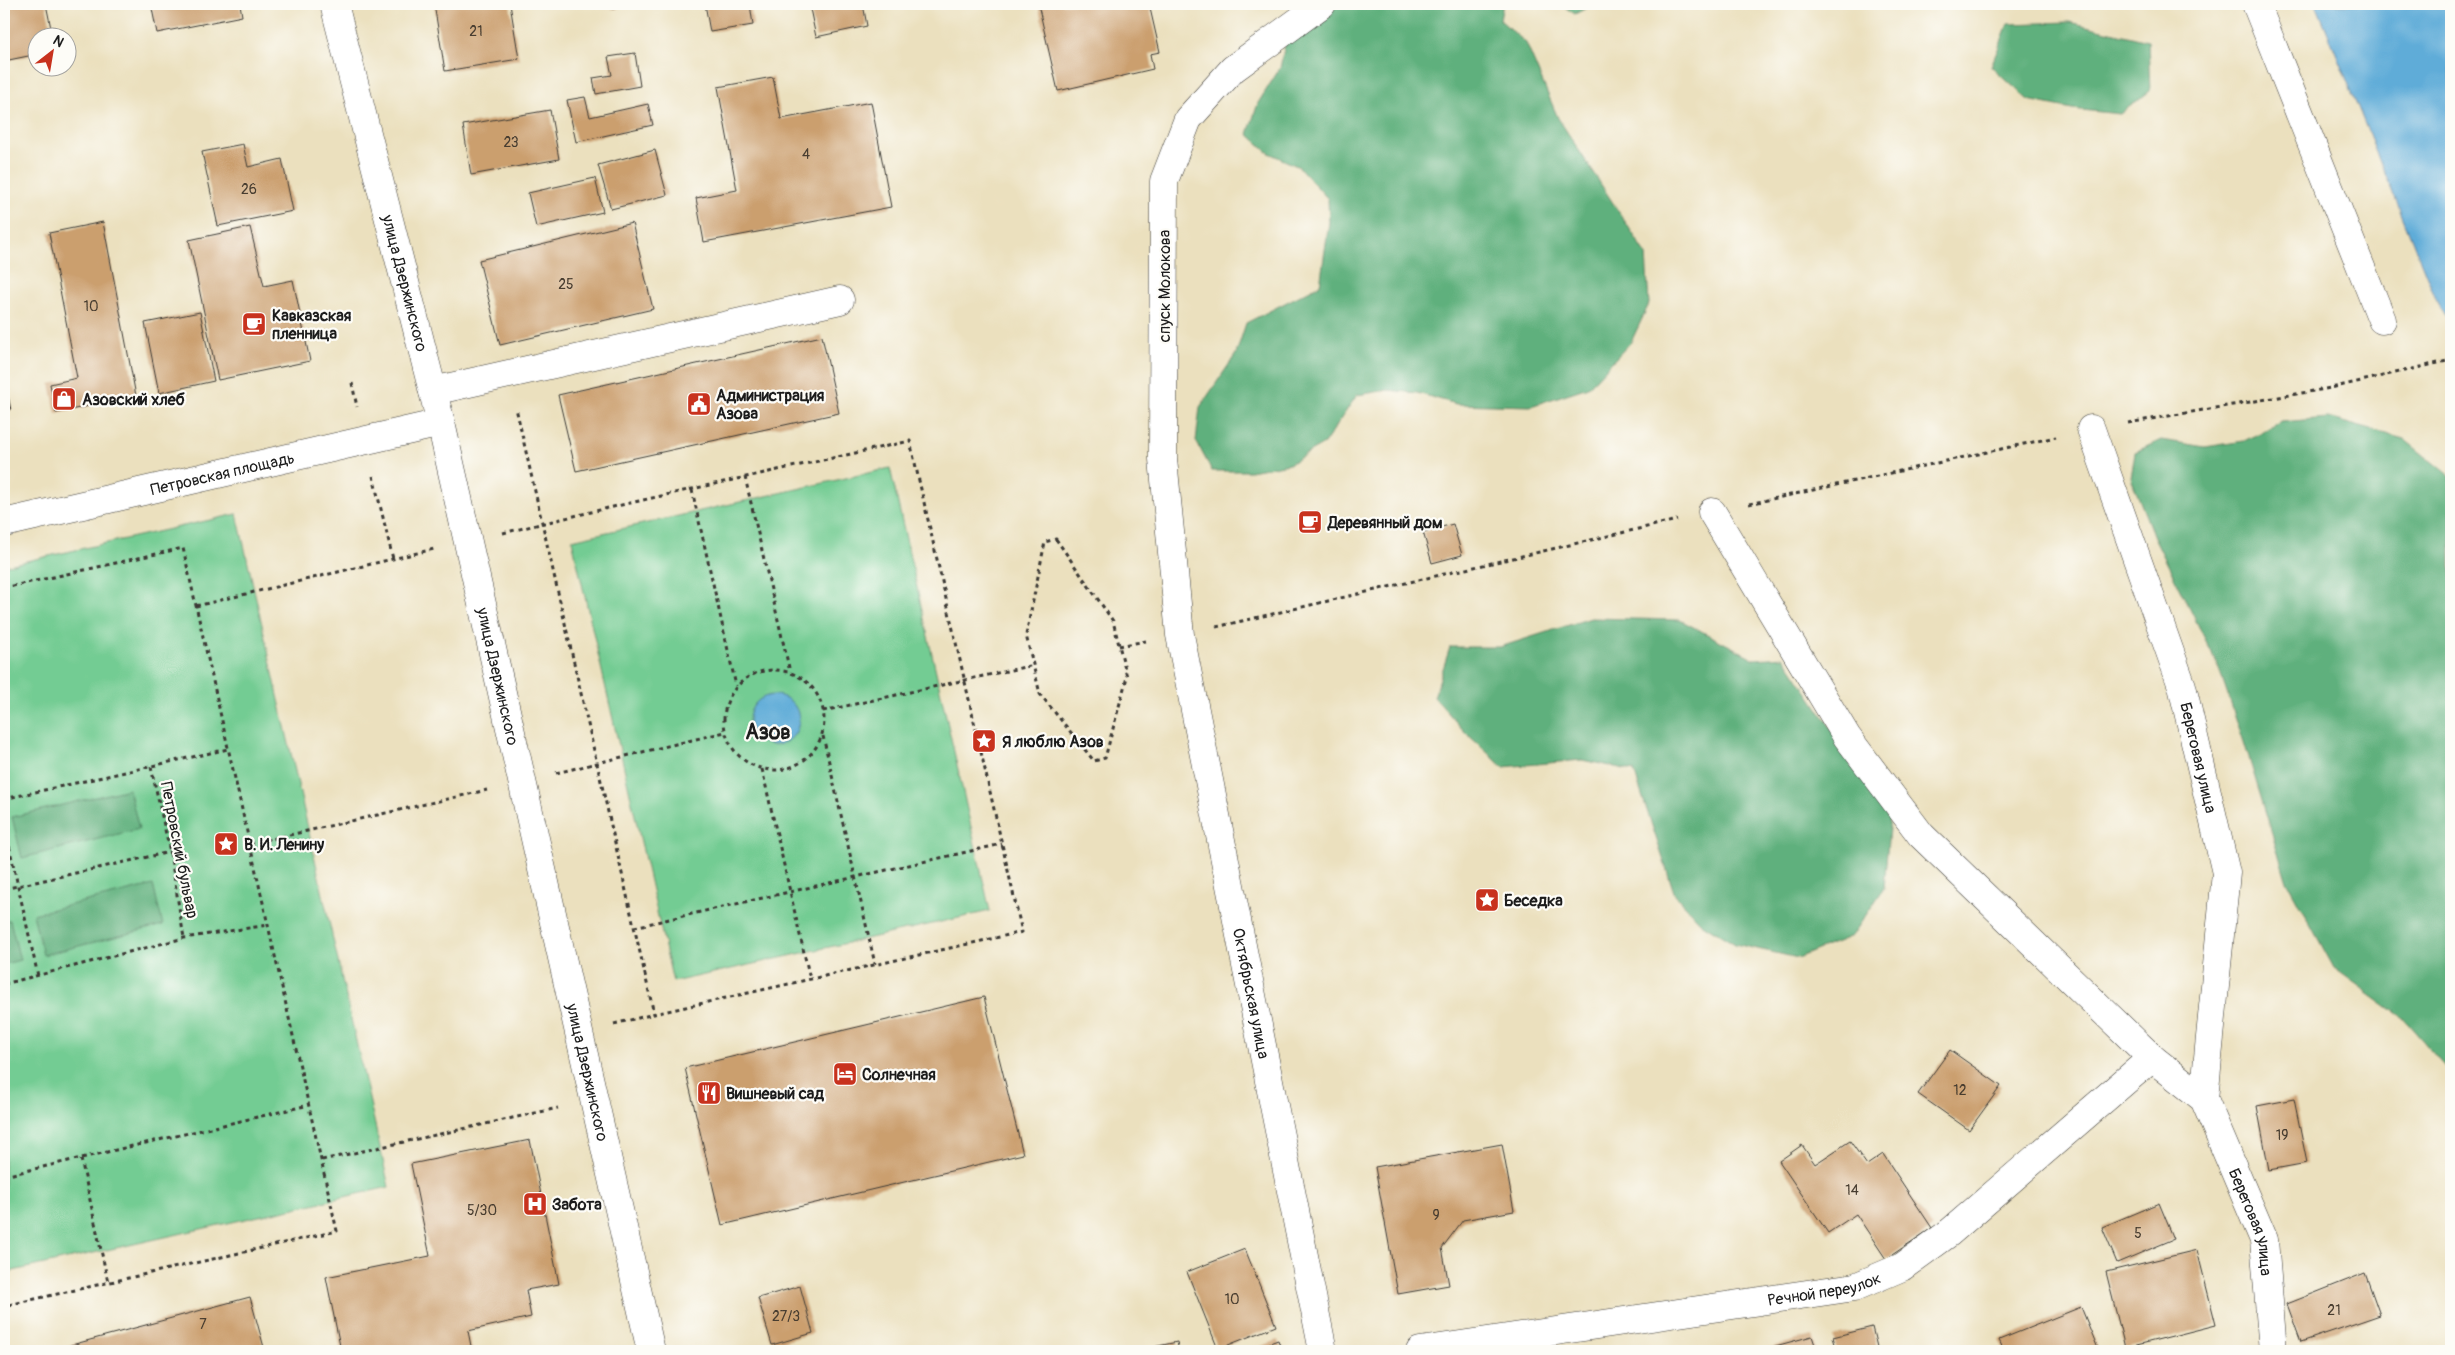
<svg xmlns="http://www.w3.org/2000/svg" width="2455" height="1355" viewBox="0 0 2455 1355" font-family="Pangolin,sans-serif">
	<rect width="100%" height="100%" fill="#fdfcf7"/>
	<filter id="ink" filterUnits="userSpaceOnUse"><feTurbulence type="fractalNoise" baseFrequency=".02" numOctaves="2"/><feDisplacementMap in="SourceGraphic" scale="10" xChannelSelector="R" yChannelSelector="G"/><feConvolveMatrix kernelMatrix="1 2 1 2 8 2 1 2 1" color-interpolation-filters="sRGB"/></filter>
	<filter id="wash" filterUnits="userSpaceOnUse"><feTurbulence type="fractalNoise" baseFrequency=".0096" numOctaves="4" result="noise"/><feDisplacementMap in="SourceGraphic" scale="20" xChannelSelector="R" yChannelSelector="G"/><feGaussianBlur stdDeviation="1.12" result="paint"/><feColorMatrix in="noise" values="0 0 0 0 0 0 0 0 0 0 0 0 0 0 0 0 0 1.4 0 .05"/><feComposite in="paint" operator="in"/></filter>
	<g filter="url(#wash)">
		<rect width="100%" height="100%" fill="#ebe0be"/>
		<path fill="#73cc93" stroke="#487458" d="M 890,468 L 990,911 L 673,982 L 572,540 Z
			M 237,514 L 389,1187 L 4,1273 L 4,566 Z"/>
		<path fill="#5eb07d" stroke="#3d664c" d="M 1299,4 L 1503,4 L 1500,20 L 1526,43 L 1558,118 L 1646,254 L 1649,304 L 1631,342 L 1588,387 L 1531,406 L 1456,404 L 1417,393 L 1388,390 L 1357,395 L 1324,444 L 1289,464 L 1250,471 L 1212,471 L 1196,441 L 1200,407 L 1236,354 L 1246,323 L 1320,285 L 1329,222 L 1328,199 L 1299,167 L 1269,153 L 1248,134 L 1258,103 L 1280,68 L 1290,20 Z
			M 1560,4 L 1594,4 L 1575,14 Z
			M 2070,22 L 2148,41 L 2150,91 L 2120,114 L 2072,109 L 2028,100 L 1991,66 L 2008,24 Z
			M 2328,418 L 2404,439 L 2451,477 L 2451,1073 L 2402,1017 L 2334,968 L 2287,882 L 2244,742 L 2217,663 L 2154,537 L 2131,478 L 2135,452 L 2161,440 L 2205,447 L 2244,441 L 2281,422 Z
			M 1591,618 L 1680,620 L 1755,659 L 1784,657 L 1890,816 L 1884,888 L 1852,936 L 1798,958 L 1735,944 L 1701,923 L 1675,895 L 1634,771 L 1582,760 L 1503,767 L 1465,732 L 1434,697 L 1450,647 L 1500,647 Z
			M 129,789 L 139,829 L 22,858 L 12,817 Z
			M 153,885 L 163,925 L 43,955 L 33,914 Z
			M 10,920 L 20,960 L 4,964 L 4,921 Z"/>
		<path fill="#5facd8" stroke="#3e647a" d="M 2316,4 L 2451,4 L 2451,325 L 2438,304 Z
			M749 720a25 25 0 1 1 50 0a25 25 0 1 1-50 0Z"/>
		<g id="blocks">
			<path fill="#cb9f6e" d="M 4,4 L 46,4 L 53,38 L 38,38 L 38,54 L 4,61 Z
				M 151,4 L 240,4 L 242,16 L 157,33 Z
				M 434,4 L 510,4 L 519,59 L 445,71 Z
				M 611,4 L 641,4 L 641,5 L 612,9 Z
				M 705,4 L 750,4 L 753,25 L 710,32 Z
				M 809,4 L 863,4 L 867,26 L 816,37 Z
				M 1038,4 L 1149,4 L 1160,52 L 1150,54 L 1153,69 L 1058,91 Z
				M 635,53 L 640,86 L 596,94 L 593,78 L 612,75 L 608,57 Z
				M 773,77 L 781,119 L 871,102 L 891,207 L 704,242 L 696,198 L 737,190 L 718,87 Z
				M 585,97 L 590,117 L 648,104 L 653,125 L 576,142 L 567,100 Z
				M 550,110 L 559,159 L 471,175 L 463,125 Z
				M 243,144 L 248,167 L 282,159 L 293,211 L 218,226 L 202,152 Z
				M 655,150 L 667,195 L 611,209 L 598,165 Z
				M 595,178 L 603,212 L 536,227 L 528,193 Z
				M 103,222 L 136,396 L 56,413 L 50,384 L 77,378 L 49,233 Z
				M 632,223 L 653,309 L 500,345 L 479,260 Z
				M 250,227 L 264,286 L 293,280 L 310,361 L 218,380 L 189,240 Z
				M 200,312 L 214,381 L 159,393 L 145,323 Z
				M 822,336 L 839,413 L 576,471 L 558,395 Z
				M 4,376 L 11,410 L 4,411 Z
				M 1453,524 L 1462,555 L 1432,563 L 1423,532 Z
				M 984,997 L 1023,1154 L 722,1225 L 685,1068 Z
				M 1950,1050 L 2001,1086 L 1969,1130 L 1918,1094 Z
				M 2294,1099 L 2307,1163 L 2269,1170 L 2257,1106 Z
				M 530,1140 L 559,1284 L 526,1290 L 531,1317 L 468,1331 L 472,1351 L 341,1351 L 326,1277 L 430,1256 L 411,1164 Z
				M 1850,1141 L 1867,1165 L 1883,1154 L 1932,1228 L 1886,1259 L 1856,1214 L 1828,1233 L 1779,1161 L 1802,1145 L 1815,1164 Z
				M 1502,1144 L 1514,1211 L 1463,1220 L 1442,1248 L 1449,1285 L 1398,1294 L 1375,1167 Z
				M 2159,1203 L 2174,1239 L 2117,1263 L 2102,1227 Z
				M 1245,1249 L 1276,1326 L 1218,1349 L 1187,1272 Z
				M 2197,1250 L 2216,1325 L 2125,1348 L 2106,1272 Z
				M 2365,1273 L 2380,1315 L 2301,1342 L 2287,1304 Z
				M 800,1286 L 813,1333 L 772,1345 L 758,1298 Z
				M 250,1297 L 265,1351 L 49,1351 Z
				M 2081,1307 L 2099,1351 L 2004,1351 L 1999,1340 Z
				M 1872,1327 L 1878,1351 L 1837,1351 L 1833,1337 Z
				M 1812,1336 L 1817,1351 L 1757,1351 Z
				M 1278,1340 L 1282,1351 L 1248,1351 Z
				M 1177,1342 L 1179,1351 L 1139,1351 L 1139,1350 Z"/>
		</g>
	</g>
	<g filter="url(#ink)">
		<use href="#blocks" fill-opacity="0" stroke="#3b3934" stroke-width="1"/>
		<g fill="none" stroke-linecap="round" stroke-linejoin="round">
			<defs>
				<g id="minor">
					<path id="s1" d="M 334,4 L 441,423 L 651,1351"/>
					<path id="s2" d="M 1322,4 L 1233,69 L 1188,119 L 1164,181 L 1163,459 L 1180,635 L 1323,1351"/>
					<path d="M 2256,4 L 2382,320"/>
					<path d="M 433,391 L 840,300"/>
					<path id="s3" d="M 2091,429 L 2182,686 L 2226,873 L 2204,1099"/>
					<path id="s4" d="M 1712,512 L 1847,737 L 1921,835 L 2152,1058 L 2204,1099 L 2264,1240 L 2273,1351"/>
					<path id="s5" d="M 4,523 L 441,423"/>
					<path id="s6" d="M 1420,1351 L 1855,1287 L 1902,1267 L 1949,1233 L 2152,1058"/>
				</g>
			</defs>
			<use href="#minor" stroke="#3b3934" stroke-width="29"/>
			<path stroke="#3b3934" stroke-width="3" stroke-dasharray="4 4" stroke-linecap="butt" d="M 352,383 L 357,407
				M 2128,423 L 2331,388 L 2451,360
				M 373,476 L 393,559
				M 745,477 L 790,672
				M 692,490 L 736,686
				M 1749,504 L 2056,437
				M 503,533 C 638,500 774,471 910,441 L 1022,932 L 654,1014 C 608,812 562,610 516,408
				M 1056,539 L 1113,621 L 1127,677 L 1105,758 L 1094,761 L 1040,694 L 1026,635 L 1045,542 Z
				M 4,588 L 183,548 L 337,1231 L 4,1306
				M 196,606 L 434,549
				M 1216,627 L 1677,520
				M 1119,646 L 1146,641
				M724 720a50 50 0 1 1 100 0a50 50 0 1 1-100 0Z
				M 823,711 L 1034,665
				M 823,736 L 875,964
				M 151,767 L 170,852 L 184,938
				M 762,769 L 810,979
				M 556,773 L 725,732
				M 4,799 L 228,749
				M 4,823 L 38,976
				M 250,844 L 487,790
				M 4,889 L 170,852
				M 634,927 L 1002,844
				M 4,984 L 184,938 L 268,925
				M 614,1024 L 654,1014
				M 81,1159 L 108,1282
				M 322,1160 L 558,1108
				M 4,1176 L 309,1105"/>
			<use href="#minor" stroke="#fff" stroke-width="28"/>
		</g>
	</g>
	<defs>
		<symbol id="cafe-square" viewBox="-11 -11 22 22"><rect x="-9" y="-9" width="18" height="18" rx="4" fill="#c8321e" stroke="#fdfcf7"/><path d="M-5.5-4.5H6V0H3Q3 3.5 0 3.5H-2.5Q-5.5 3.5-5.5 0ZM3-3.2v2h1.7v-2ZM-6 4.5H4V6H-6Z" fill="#fff"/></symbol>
		<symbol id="shop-square" viewBox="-11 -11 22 22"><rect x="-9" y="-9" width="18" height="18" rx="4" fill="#c8321e" stroke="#fdfcf7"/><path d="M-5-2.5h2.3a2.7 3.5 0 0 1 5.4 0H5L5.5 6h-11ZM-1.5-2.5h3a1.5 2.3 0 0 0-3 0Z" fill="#fff"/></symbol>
		<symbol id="civic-square" viewBox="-11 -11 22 22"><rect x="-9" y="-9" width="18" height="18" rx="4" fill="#c8321e" stroke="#fdfcf7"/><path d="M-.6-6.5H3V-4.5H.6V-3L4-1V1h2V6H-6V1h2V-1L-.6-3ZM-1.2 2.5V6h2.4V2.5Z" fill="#fff"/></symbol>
		<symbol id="sight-square" viewBox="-11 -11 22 22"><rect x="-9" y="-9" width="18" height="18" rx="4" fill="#c8321e" stroke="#fdfcf7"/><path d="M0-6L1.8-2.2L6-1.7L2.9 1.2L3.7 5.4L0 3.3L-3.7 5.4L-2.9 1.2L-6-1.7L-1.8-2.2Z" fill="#fff"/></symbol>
		<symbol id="hotel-square" viewBox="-11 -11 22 22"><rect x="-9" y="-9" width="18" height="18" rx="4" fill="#c8321e" stroke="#fdfcf7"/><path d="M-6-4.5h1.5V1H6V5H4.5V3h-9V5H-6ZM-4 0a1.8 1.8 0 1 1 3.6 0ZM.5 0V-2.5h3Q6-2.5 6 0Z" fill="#fff"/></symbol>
		<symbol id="restaurant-square" viewBox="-11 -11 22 22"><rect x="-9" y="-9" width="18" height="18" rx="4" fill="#c8321e" stroke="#fdfcf7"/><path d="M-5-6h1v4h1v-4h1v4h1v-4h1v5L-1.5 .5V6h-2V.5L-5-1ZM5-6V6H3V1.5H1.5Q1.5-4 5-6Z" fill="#fff"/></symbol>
		<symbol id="hospital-square" viewBox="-11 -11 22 22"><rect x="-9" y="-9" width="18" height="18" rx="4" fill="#c8321e" stroke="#fdfcf7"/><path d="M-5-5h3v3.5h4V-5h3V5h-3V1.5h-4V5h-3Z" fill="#fff"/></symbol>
	</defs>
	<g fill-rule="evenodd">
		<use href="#cafe-square" x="240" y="310" width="28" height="28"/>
		<use href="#shop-square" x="50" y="385" width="28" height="28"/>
		<use href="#civic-square" x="685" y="390" width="28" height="28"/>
		<use href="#cafe-square" x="1296" y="508" width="28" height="28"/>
		<use href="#sight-square" x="970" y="727" width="28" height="28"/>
		<use href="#sight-square" x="212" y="830" width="28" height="28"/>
		<use href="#sight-square" x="1473" y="886" width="28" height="28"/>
		<use href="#hotel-square" x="831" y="1060" width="28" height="28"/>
		<use href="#restaurant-square" x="695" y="1079" width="28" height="28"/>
		<use href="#hospital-square" x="521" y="1190" width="28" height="28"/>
	</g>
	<g text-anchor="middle" stroke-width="4.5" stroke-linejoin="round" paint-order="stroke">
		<g font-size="14" fill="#483d30">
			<text x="476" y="36">21</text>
			<text x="511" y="147">23</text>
			<text x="806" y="159">4</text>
			<text x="249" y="194">26</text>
			<text x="566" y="289">25</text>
			<text x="91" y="311">10</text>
			<text x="1960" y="1095">12</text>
			<text x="2282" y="1140">19</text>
			<text x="1852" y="1195">14</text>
			<text x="482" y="1215">5/30</text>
			<text x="1436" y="1220">9</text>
			<text x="2138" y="1238">5</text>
			<text x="1232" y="1304">10</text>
			<text x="2334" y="1315">21</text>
			<text x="786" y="1321">27/3</text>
			<text x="203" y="1329">7</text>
		</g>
		<g font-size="16" fill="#1c1c1c" stroke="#fdfcf7">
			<text dy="6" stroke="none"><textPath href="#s1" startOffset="288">улица Дзержинского</textPath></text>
			<text transform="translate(1164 286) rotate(-90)" y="6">спуск Молокова</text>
			<text dy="6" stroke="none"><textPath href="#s5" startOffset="224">Петровская площадь</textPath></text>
			<text dy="6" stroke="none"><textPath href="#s1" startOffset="692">улица Дзержинского</textPath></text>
			<text dy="6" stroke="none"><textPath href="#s3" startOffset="346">Береговая улица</textPath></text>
			<text transform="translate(180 850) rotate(79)" y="6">Петровский бульвар</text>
			<text dy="6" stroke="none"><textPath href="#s2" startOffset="1064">Октябрьская улица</textPath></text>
			<text dy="6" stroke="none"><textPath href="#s1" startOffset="1098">улица Дзержинского</textPath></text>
			<text dy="6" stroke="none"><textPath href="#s4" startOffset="905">Береговая улица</textPath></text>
			<text dy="6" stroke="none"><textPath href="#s6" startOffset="409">Речной переулок</textPath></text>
		</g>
		<g font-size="16" font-weight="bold" fill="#1c1c1c" stroke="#fdfcf7" text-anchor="start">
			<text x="272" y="321">Кавказская<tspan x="272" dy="18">пленница</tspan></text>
			<text x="716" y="401">Администрация<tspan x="716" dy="18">Азова</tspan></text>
			<text x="82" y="405">Азовский хлеб</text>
			<text x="1328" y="528">Деревянный дом</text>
			<text x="1002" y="747">Я люблю Азов</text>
			<text x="244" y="850">В. И. Ленину</text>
			<text x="1504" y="906">Беседка</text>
			<text x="862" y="1080">Солнечная</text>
			<text x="726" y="1099">Вишневый сад</text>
			<text x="552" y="1210">Забота</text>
		</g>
		<g font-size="21" font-weight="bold" fill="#1c1c1c" stroke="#fdfcf7">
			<text x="768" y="739">Азов</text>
		</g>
	</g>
	<rect width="2455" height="1355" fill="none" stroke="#fdfcf7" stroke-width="20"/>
	<g transform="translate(52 52) rotate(31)"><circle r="24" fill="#fdfcf7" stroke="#a3a29f"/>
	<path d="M0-4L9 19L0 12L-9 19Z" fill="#c8321e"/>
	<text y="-8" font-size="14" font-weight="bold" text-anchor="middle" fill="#1c1c1c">N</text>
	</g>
</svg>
